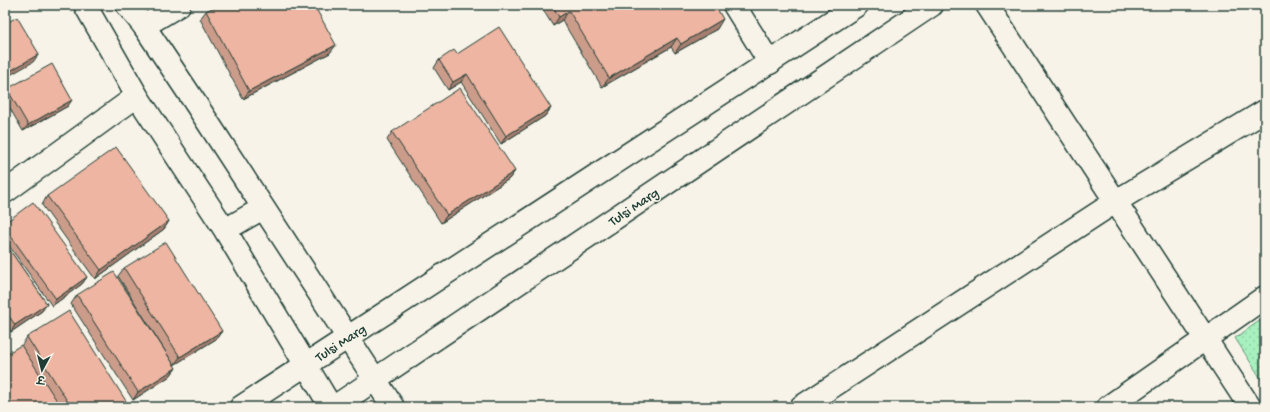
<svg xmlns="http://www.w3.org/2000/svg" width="1270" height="412" viewBox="0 0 1270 412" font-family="'Gochi Hand','Playpen Sans Deva',sans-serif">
	<defs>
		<pattern id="park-dots" width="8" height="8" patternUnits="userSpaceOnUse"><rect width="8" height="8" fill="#a8f1bf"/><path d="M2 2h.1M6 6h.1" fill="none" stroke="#90d0a5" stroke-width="1.8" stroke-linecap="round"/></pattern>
	</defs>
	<rect width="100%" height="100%" fill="#f7f3e8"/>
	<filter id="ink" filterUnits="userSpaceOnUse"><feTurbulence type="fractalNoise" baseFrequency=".025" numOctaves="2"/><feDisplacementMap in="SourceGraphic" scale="8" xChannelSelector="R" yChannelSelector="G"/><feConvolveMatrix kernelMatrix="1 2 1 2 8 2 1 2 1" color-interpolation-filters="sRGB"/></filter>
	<g filter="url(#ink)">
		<path fill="url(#park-dots)" stroke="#64977a" d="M 1265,317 L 1265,385 L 1235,338 Z"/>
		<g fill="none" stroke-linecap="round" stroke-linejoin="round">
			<defs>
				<path id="street" d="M 734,5 L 770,63
					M 987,5 L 1250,407
					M 144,26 L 179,5
					M 5,192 L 137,96
					M 801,407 L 1115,202 L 1265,111
					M 1108,407 L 1265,297"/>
				<path id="secondary" d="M 85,5 L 137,96 L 225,230 L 331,407
					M 127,5 L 144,26 L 194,101 L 393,407
					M 225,230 L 263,208
					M 241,407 L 857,5
					M 334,407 L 932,5"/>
			</defs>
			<use href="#street" stroke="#1f3d34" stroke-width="25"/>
			<use href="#secondary" stroke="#1f3d34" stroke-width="25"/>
			<use href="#street" stroke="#f7f3e8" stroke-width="22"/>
			<use href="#secondary" stroke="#f7f3e8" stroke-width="22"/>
		</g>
		<path fill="#cc9c8b" stroke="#1f3d34" d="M 540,5 L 715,5 L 717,29 L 675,53 L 671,47 L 602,87 L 562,20 L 553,26 Z
			M 206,11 L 330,53 L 243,99 L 200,19 Z
			M 457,54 L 551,108 L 545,116 L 501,144 L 461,82 L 448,90 L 434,68 L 439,60 Z
			M 7,89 L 68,106 L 23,131 L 5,100 L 5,92 Z
			M 392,132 L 515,171 L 509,179 L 441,223 L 387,140 Z
			M 47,196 L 169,221 L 164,229 L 95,279 L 42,205 Z
			M 5,223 L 87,277 L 82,284 L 52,306 L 5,240 Z
			M 5,243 L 47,304 L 42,311 L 11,332 L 5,323 Z
			M 124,268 L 222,331 L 216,339 L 174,365 L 118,276 Z
			M 77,295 L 176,368 L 170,376 L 133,400 L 71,304 Z
			M 27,337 L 121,407 L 5,407 L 5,355 L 22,345 Z"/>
		<path fill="#a67f71" stroke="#1f3d34" d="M 569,11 L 562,20 L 553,26 L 559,17 Z
			M 723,19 L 717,29 L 675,53 L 681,44 Z
			M 677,38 L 671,47 L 602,87 L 609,78 Z
			M 336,45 L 330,53 L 243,99 L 249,91 Z
			M 39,54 L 33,62 L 5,78 L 5,74 Z
			M 467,74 L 461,82 L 448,90 L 453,82 Z
			M 72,100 L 68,106 L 23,131 L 28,125 Z
			M 551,108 L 545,116 L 501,144 L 506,136 Z
			M 515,171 L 509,179 L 441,223 L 447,215 Z
			M 169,221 L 164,229 L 95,279 L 101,270 Z
			M 87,277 L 82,284 L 52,306 L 56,299 Z
			M 47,304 L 42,311 L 11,332 L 15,325 Z
			M 222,331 L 216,339 L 174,365 L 180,357 Z
			M 176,368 L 170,376 L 133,400 L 138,392 Z
			M 126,401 L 121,407 L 116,407 Z"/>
		<path fill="#edb5a2" stroke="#1f3d34" d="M 218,5 L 314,5 L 336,45 L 249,91 L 206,11 Z
			M 552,5 L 715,5 L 723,19 L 681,44 L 677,38 L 609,78 L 569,11 L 559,17 Z
			M 17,17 L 39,54 L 5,74 L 5,24 Z
			M 499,27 L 551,108 L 506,136 L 467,74 L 453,82 L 439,60 L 454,50 L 457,54 Z
			M 52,64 L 72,100 L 28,125 L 7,89 Z
			M 460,88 L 515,171 L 447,215 L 392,132 Z
			M 116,147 L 169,221 L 101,270 L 47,196 Z
			M 33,202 L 87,277 L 56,299 L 5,228 L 5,223 Z
			M 166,242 L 222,331 L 180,357 L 124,268 Z
			M 5,243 L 47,304 L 15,325 L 5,310 Z
			M 114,272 L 176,368 L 138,392 L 77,295 Z
			M 69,311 L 126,401 L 116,407 L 71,407 L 27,337 Z
			M 5,326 L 7,330 L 5,331 Z
			M 21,345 L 61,407 L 6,407 L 5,406 L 5,355 Z"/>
	</g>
	<g text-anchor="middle" stroke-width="3" stroke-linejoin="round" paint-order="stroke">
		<g font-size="14" fill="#1f3d34" stroke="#f7f3e8">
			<text transform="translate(633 206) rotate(-34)" y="5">Tulsi Marg</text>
			<text transform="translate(340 342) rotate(-33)" y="5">Tulsi Marg</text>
		</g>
	</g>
	<rect width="1270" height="412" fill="none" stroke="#f7f3e8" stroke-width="20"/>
	<rect x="10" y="10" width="1250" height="392" fill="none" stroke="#1f3d34" stroke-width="1.5" filter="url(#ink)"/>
	<g transform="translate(42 370) rotate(187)" stroke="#f7f3e8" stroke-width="3" paint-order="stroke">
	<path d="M0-3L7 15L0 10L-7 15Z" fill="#1f3d34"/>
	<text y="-6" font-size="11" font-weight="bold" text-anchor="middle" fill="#1f3d34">उ</text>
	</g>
</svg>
